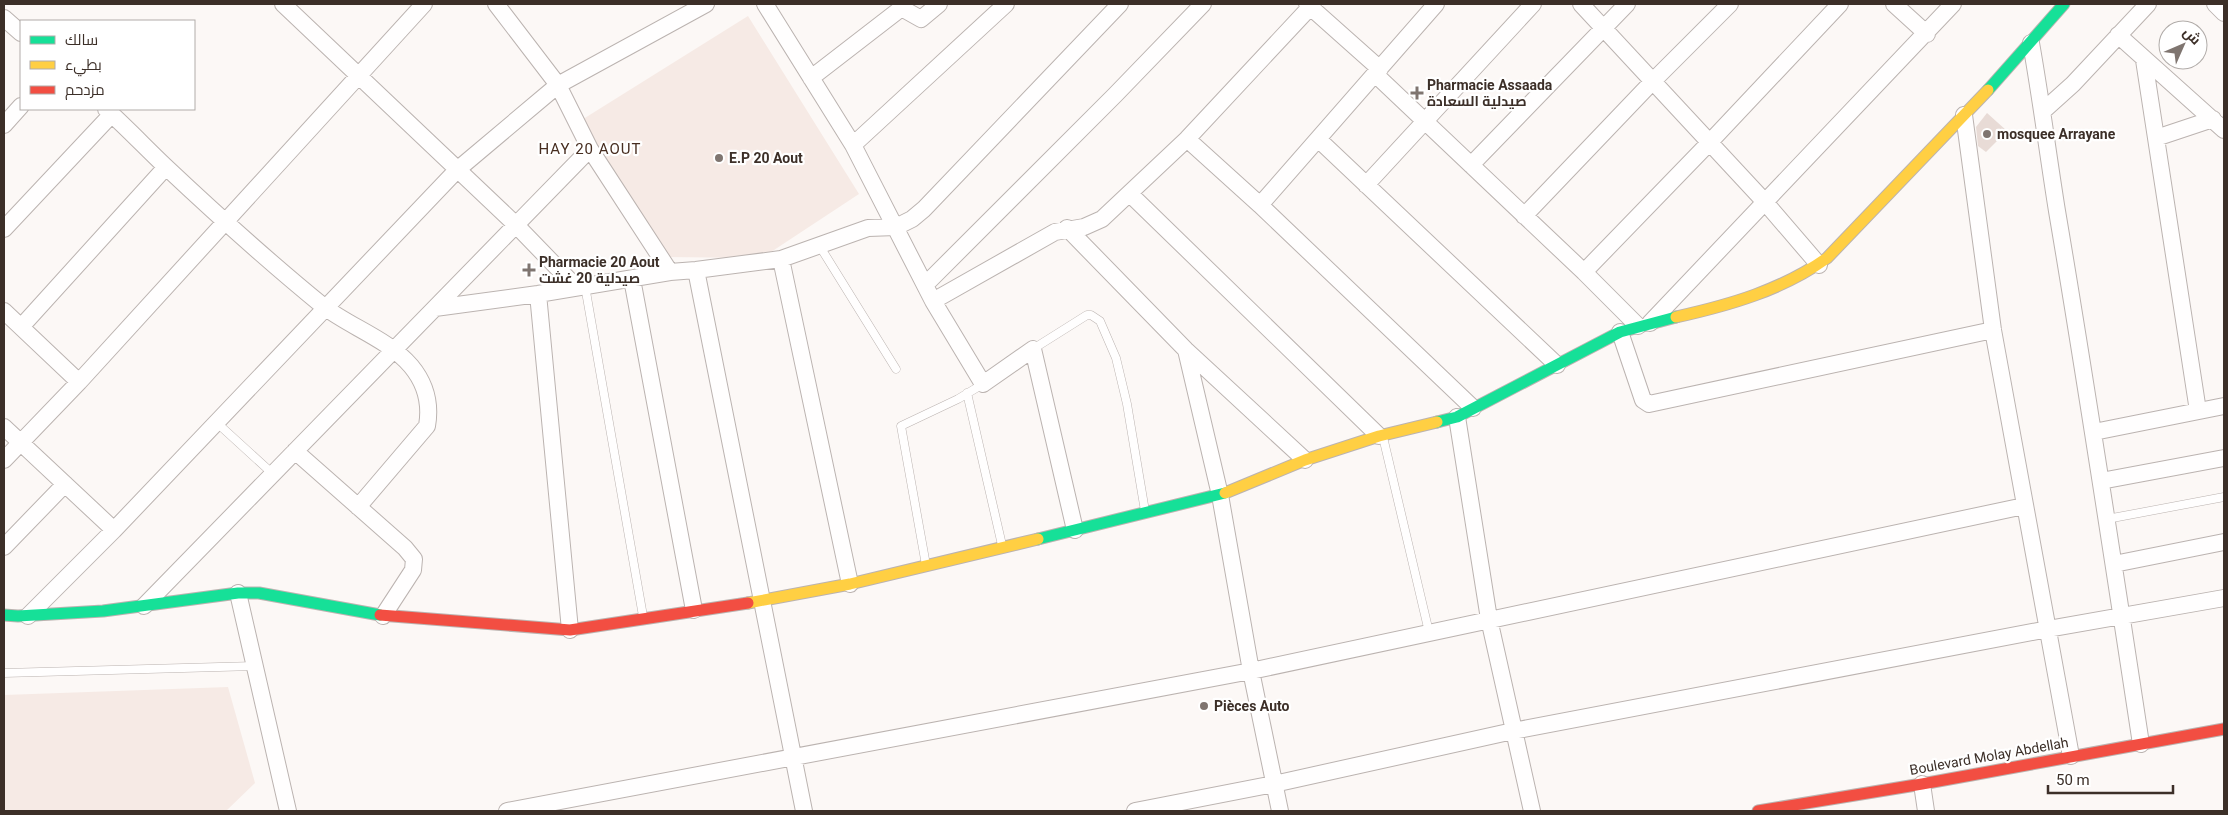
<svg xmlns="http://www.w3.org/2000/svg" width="2228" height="815" viewBox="0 0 2228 815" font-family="Roboto,Cairo,sans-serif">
	<rect width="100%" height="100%" fill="#fcf8f6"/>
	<path fill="#f6eae5" d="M 748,16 L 859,194 L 774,250 L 758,258 L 665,257 L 580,121 Z
		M 228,687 L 255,783 L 226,811 L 4,811 L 4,695 Z"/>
	<path fill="#e8dbd6" d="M 1987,113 L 2007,131 L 1986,152 L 1978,146 L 1976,127 Z"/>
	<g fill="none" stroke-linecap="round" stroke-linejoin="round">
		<defs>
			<path id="lane" d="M 819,245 L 896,369
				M 585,286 L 643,616
				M 1033,349 L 1087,315 L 1091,315 L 1100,321 L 1116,358 L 1127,404 L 1145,511
				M 967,393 L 1002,545
				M 216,422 L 273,474
				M 1383,437 L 1429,632
				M 2107,519 L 2224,497
				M 926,565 L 901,426 L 958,399 L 983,384
				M 4,673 L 255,666"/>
			<path id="street" d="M 283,4 L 515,224 L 576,287
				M 765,4 L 853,145 L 933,301 L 983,384 L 1033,349 L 1075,530
				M 1307,4 L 1380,69
				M 1581,4 L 1764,201 L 1819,265
				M 1894,4 L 1927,34
				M 2215,4 L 2224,13
				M 4,18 L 21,33
				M 2118,35 L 2224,130
				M 2031,43 C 2041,99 2048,155 2057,211 C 2087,388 2114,566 2141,744
				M 2144,60 L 2198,411
				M 1375,74 L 1584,272 L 1638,326
				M 811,78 L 899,10 L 905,10 L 921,19 L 939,4
				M 106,109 C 127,128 146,148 166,167 C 217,215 269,262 323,306 C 350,327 388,339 411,366 C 426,384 431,403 427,426 L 358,507
				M 2043,111 L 2073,84 L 2148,4
				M 1964,115 L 1993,330 L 2071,756
				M 4,125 L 21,106
				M 2156,138 L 2213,119
				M 1187,139 L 1260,205 L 1473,408
				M 1318,139 L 1557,365
				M 853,145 L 1006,4
				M 1471,165 L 1627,4
				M 1366,185 L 1533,4
				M 1130,194 L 1379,436
				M 1260,205 L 1436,4
				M 1524,216 L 1653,81 L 1730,4
				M 1067,228 L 1186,350 L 1305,460
				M 4,229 L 112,114
				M 781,259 L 850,584
				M 696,270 L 804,811
				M 670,272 L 590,149 L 558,85 L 706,4
				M 1584,272 L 1709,143 L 1840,4
				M 632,279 L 694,610
				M 926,284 L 1115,95 L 1203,4
				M 538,294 L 570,630
				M 933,301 L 1055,232 L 1084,227 L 1102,219 L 1187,139 L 1313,4
				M 435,308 L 538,294 L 670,272 L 696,270 L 781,259 L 868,228 L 896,227 L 912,219 L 924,209 L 1120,4
				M 4,311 L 79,382
				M 1650,323 L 1953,4
				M 21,327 L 166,167
				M 1620,332 L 1643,400 L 1649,404 L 1993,330
				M 1186,350 L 1220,495 L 1251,671 L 1280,811
				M 1457,417 L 1489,619 L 1532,811
				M 4,427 L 114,530
				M 2094,432 L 2224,406
				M 295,451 L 405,548 L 414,559 L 413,570 L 383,616
				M 4,460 L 79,382 L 424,4
				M 2101,481 L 2224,458
				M 4,547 L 65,484
				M 2114,564 L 2224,542
				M 238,593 L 288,811
				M 144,606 L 590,149
				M 28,616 L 114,530 L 457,170 L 558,85 L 496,4
				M 1922,784 L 1926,811
				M 507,811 L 1251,671 L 2024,506
				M 1135,811 L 1274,784 L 1513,731 L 2048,629 L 2224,598"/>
			<path id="fast" d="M 1988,90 L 2064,4
				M 1437,422 L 1457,417 L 1620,332 L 1676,317
				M 1038,539 L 1225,493
				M 4,615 L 18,616 L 103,611 L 238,593 L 259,593 L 380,615"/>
			<path id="slow" d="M 1676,317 C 1730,305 1782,290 1827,258 L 1988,90
				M 1225,493 L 1305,460 L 1379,436 L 1437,422
				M 748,603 L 850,584 L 1038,539"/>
			<path id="jam" d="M 380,615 L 570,630 L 748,603
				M 1758,811 L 1922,784 L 2224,729"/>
		</defs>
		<use href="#lane" stroke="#bbb3b0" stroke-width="9"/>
		<use href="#street" stroke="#bbb3b0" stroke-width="18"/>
		<use href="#fast" stroke="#bbb3b0" stroke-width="13"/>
		<use href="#slow" stroke="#bbb3b0" stroke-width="13"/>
		<use href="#jam" stroke="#bbb3b0" stroke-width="13"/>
		<use href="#lane" stroke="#fffefe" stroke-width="8"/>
		<use href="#street" stroke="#fffefe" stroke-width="16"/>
		<use href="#fast" stroke="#16e098" stroke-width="11"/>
		<use href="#slow" stroke="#ffcf43" stroke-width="11"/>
		<use href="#jam" stroke="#f24e42" stroke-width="11"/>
	</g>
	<g fill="#7f7570" stroke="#fff" stroke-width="2">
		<path d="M1414.5 85.5h5v5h5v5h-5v5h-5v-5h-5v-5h5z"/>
		<circle cx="1987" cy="134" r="5"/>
		<circle cx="719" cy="158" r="5"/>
		<path d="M526.5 262.5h5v5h5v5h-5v5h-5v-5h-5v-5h5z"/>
		<circle cx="1204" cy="706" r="5"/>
	</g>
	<g text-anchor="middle" stroke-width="4.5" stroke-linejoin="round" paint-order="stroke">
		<g font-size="14" font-weight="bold" fill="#3c2f28" stroke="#fff" text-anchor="start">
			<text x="1427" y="90">Pharmacie Assaada<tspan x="1427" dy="16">صيدلية السعادة</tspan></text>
			<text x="1997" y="139">mosquee Arrayane</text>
			<text x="729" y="163">E.P 20 Aout</text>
			<text x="539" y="267">Pharmacie 20 Aout<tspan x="539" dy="16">صيدلية 20 غشت</tspan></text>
			<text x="1214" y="711">Pièces Auto</text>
		</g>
		<g font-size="14" fill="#3c2f28" stroke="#fff">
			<text transform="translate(1989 756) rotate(-10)" y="5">Boulevard Molay Abdellah</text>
		</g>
		<g font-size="15" letter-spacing="1" fill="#472d20" stroke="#fff">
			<text x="590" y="154">HAY 20 AOUT</text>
		</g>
	</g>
	<rect width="2228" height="815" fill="none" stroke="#3c2f28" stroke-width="10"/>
	<rect x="20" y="20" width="175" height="90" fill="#ffffff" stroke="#b1aca9"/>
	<rect x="30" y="36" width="25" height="8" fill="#16e098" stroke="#b1aca9"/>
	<text x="65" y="45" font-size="15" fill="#3c2f28">سالك</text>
	<rect x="30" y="61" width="25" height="8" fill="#ffcf43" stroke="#b1aca9"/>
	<text x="65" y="70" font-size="15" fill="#3c2f28">بطيء</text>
	<rect x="30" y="86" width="25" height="8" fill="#f24e42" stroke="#b1aca9"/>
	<text x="65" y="95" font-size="15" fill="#3c2f28">مزدحم</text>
	<g transform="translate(2183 45) rotate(45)"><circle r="24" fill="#ffffff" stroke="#b1aca9"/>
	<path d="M0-4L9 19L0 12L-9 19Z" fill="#7f7570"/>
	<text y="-8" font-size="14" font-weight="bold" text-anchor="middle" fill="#3c2f28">ش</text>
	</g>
	<path d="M2048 785v8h125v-8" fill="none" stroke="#3c2f28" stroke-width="2.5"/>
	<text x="2056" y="785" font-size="15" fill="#3c2f28" stroke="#ffffff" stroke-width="4" paint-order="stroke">50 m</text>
</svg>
